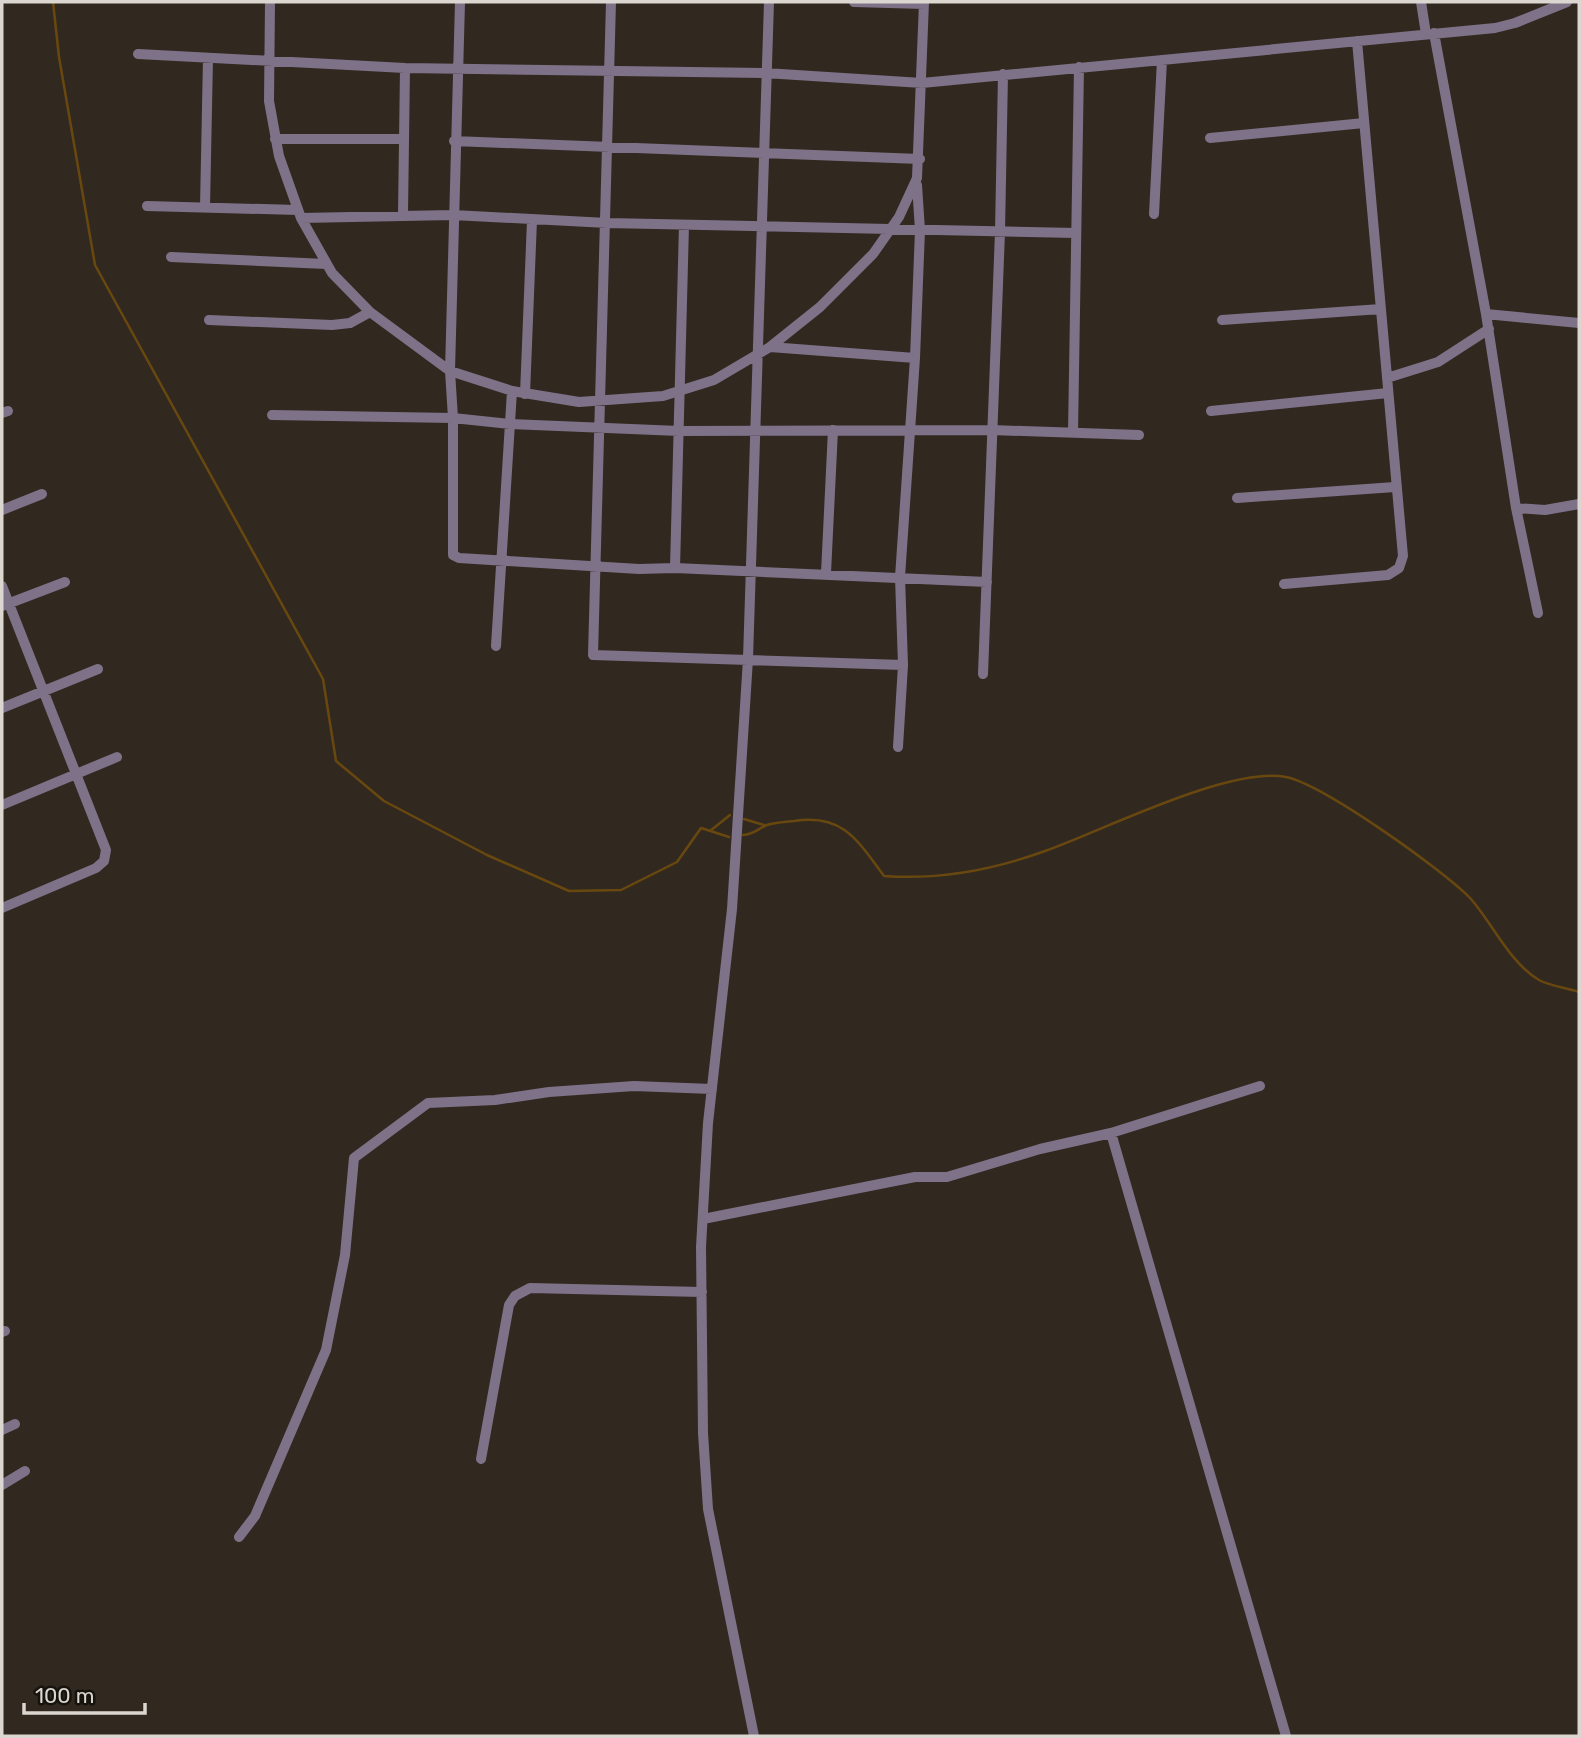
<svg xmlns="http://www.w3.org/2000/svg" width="1581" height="1738" viewBox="0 0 1581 1738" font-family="Rubik,sans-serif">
	<rect width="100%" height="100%" fill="#31291f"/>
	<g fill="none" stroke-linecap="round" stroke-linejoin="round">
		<path stroke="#694810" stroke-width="2.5" d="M 53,2 L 59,57 L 95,265 L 323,679 L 336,761 L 384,801 L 487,855 L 569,891 L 621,890 L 677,862 L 701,828 L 729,837
			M 744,819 L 764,825
			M 710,831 L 730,815
			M 743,835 C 755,834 757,829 767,825 C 775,822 785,822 794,821 C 843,813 858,841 884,876 C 939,880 993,870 1045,851 C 1102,831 1229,766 1286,777 C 1324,785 1443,870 1471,899 C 1492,923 1510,963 1539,980 C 1550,986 1567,988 1579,992"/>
		<path stroke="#7e7289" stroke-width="10" d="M 270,2 L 269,101 L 279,156 L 301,218 L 332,273 L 370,312 L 450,371 L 512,391 L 579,402 L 663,396 L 714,380 L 770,347 L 820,307 L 873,254 L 899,217 L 917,178 L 924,2
			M 460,2 L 450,371 L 453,418 L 453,555 L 459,558 L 639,569 L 675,568 L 987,582
			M 611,2 L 593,655 L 903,665
			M 854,2 L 924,4
			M 1421,2 L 1426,34
			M 1434,33 L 1486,314 L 1516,508 L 1538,613
			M 138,54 L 405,68 L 765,73 L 922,83 L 1495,28 L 1515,23 L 1567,2
			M 1210,138 L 1364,123
			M 275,139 L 404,139
			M 454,141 L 920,159
			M 147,206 L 298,210
			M 205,207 L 208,58
			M 403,214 L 405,68
			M 1154,214 L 1162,60
			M 301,218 L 453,215 L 607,223 L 1076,233
			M 171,257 L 326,264
			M 1486,314 L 1579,323
			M 209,320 L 332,325 L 350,323 L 370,312
			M 1222,320 L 1381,309
			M 770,347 L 915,358
			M 1387,378 L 1438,362 L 1489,329
			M 525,394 L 532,220
			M 1211,411 L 1388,393
			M 2,413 L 8,411
			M 272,415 L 453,418 L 510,424 L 679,431 L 991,430 L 1139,435
			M 1073,433 L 1079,67
			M 1237,498 L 1395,487
			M 1516,508 L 1545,510 L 1579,504
			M 2,510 L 42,494
			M 675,568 L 684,225
			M 826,573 L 833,430
			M 1284,584 L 1388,575 L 1399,568 L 1403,556 L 1357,41
			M 2,586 L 106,850 L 104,861 L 96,868 L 2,908
			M 2,606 L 65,582
			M 496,646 L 512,391
			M 983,674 L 1000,232 L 1003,74
			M 2,708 L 98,669
			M 898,747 L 903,665 L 900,577 L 915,358 L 920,230 L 917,185
			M 2,805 L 117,757
			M 1111,1133 L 1286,1736
			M 703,1219 L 915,1177 L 947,1177 L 1040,1149 L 1111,1133 L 1260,1086
			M 2,1332 L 5,1331
			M 2,1430 L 15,1424
			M 481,1459 L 509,1305 L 515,1296 L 530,1288 L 702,1292
			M 2,1485 L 25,1471
			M 239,1537 L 255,1516 L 326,1350 L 345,1255 L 354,1158 L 428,1103 L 495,1100 L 549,1092 L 634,1086 L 712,1089
			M 754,1736 L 708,1509 L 703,1433 L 701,1247 L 708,1123 L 732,909 L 748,659 L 769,2"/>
	</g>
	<rect width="1581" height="1738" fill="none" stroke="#dbd6cf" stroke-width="7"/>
	<path d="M24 1703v10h121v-10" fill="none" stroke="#dbd6cf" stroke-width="3.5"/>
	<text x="35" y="1703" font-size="21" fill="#dbd6cf" stroke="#16130e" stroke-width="5" paint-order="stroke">100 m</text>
</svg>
